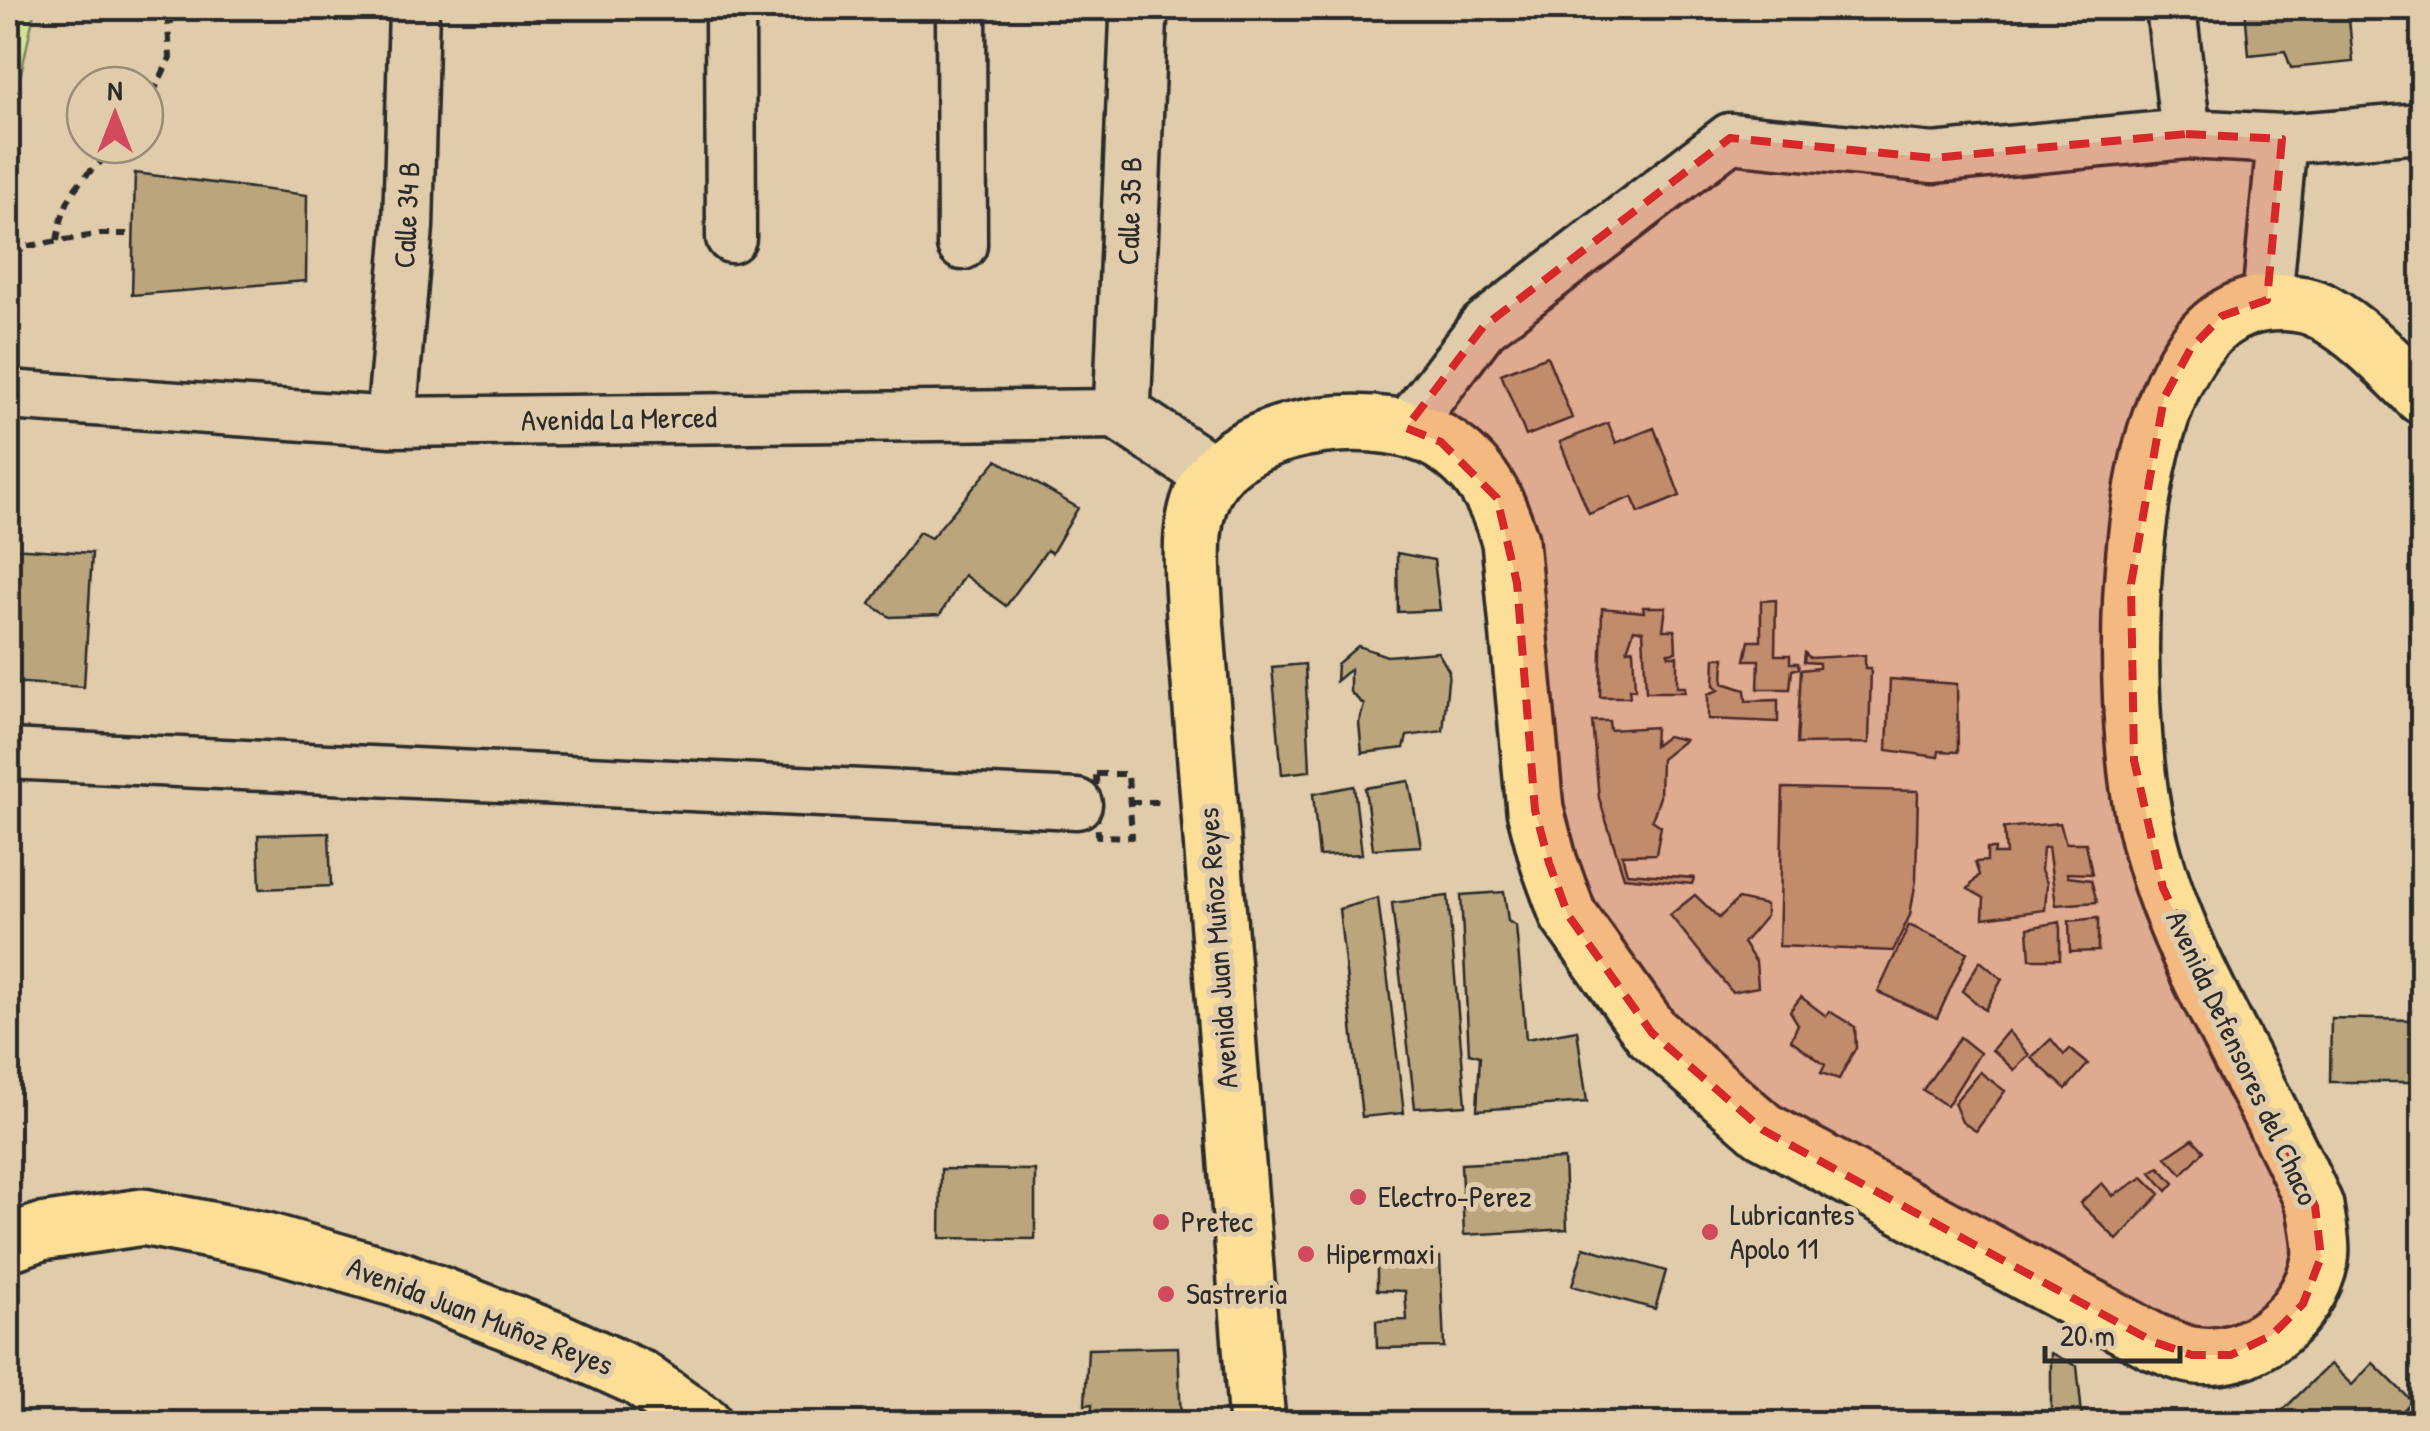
<svg xmlns="http://www.w3.org/2000/svg" width="2430" height="1431" viewBox="0 0 2430 1431" font-family="'Patrick Hand',sans-serif">
	<rect width="100%" height="100%" fill="#e0cbaa"/>
	<filter id="ink" filterUnits="userSpaceOnUse"><feTurbulence type="fractalNoise" baseFrequency=".01" numOctaves="2"/><feDisplacementMap in="SourceGraphic" scale="20" xChannelSelector="R" yChannelSelector="G"/><feConvolveMatrix kernelMatrix="1 2 1 2 8 2 1 2 1" color-interpolation-filters="sRGB"/></filter>
	<g filter="url(#ink)">
		<path fill="#d2e397" stroke="#7e8761" stroke-width="2.5" d="M 8,8 L 35,8 L 21,74 L 8,71 Z"/>
		<path fill="#bba57c" stroke="#2b2b2b" stroke-width="2.5" d="M 2245,8 L 2348,8 L 2353,62 L 2291,68 L 2285,51 L 2249,55 Z
			M 135,173 L 307,195 L 306,281 L 132,295 Z
			M 1547,356 L 1572,418 L 1526,436 L 1501,374 Z
			M 1608,423 L 1616,443 L 1654,428 L 1680,496 L 1639,513 L 1632,497 L 1589,514 L 1560,442 Z
			M 997,460 L 1078,508 L 1052,553 L 1047,550 L 1006,606 L 964,575 L 940,615 L 890,617 L 870,604 L 919,532 L 931,538 Z
			M 9,548 L 92,553 L 84,687 L 8,682 Z
			M 1397,553 L 1434,560 L 1440,610 L 1398,612 Z
			M 1776,600 L 1775,655 L 1790,655 L 1790,663 L 1798,663 L 1799,668 L 1792,670 L 1790,689 L 1758,689 L 1759,660 L 1745,660 L 1749,641 L 1761,641 L 1761,601 Z
			M 1643,607 L 1666,607 L 1663,630 L 1675,630 L 1676,652 L 1668,653 L 1669,656 L 1677,656 L 1677,687 L 1685,687 L 1685,692 L 1646,692 L 1643,631 L 1634,629 L 1627,650 L 1633,649 L 1635,690 L 1629,689 L 1630,697 L 1600,697 L 1602,608 L 1644,612 Z
			M 1358,646 L 1387,656 L 1438,652 L 1449,671 L 1443,731 L 1407,736 L 1404,748 L 1362,753 L 1359,723 L 1364,705 L 1350,692 L 1350,669 L 1336,681 L 1337,664 Z
			M 1805,653 L 1810,658 L 1865,655 L 1865,668 L 1871,668 L 1869,743 L 1797,744 L 1801,670 L 1819,668 L 1819,663 L 1804,662 Z
			M 1715,658 L 1724,658 L 1723,683 L 1745,690 L 1746,701 L 1778,700 L 1778,722 L 1708,719 L 1708,694 L 1719,690 L 1714,685 Z
			M 1305,664 L 1310,771 L 1282,774 L 1272,667 Z
			M 1890,679 L 1957,684 L 1958,752 L 1939,751 L 1938,757 L 1887,750 Z
			M 1592,721 L 1609,721 L 1610,730 L 1655,727 L 1654,746 L 1667,736 L 1685,740 L 1661,759 L 1660,797 L 1652,820 L 1661,826 L 1656,854 L 1622,855 L 1627,873 L 1694,878 L 1692,884 L 1624,877 L 1599,798 Z
			M 1409,781 L 1421,846 L 1373,849 L 1365,788 Z
			M 1354,786 L 1362,854 L 1319,856 L 1313,794 Z
			M 1783,788 L 1918,791 L 1916,880 L 1910,915 L 1893,951 L 1779,946 Z
			M 2060,823 L 2066,843 L 2086,843 L 2092,874 L 2067,873 L 2068,877 L 2091,880 L 2097,902 L 2056,905 L 2048,847 L 2043,848 L 2041,870 L 2047,883 L 2045,910 L 1983,918 L 1984,898 L 1968,889 L 1979,875 L 1975,862 L 1987,861 L 1987,849 L 1995,849 L 1994,854 L 2006,854 L 2004,828 Z
			M 329,833 L 331,886 L 260,889 L 258,835 Z
			M 1504,892 L 1508,921 L 1516,926 L 1526,1039 L 1577,1030 L 1587,1102 L 1477,1110 L 1480,1056 L 1469,1053 L 1461,895 Z
			M 1695,895 L 1719,918 L 1738,899 L 1766,905 L 1766,916 L 1743,943 L 1756,962 L 1758,987 L 1732,992 L 1670,915 Z
			M 1448,896 L 1466,1105 L 1415,1108 L 1392,903 Z
			M 1378,898 L 1404,1113 L 1362,1117 L 1339,909 Z
			M 2098,918 L 2098,951 L 2070,952 L 2069,921 Z
			M 2060,922 L 2060,959 L 2030,959 L 2028,928 Z
			M 1909,925 L 1967,952 L 1937,1018 L 1878,992 Z
			M 1980,961 L 2002,979 L 1985,1010 L 1962,991 Z
			M 1801,997 L 1826,1016 L 1829,1011 L 1855,1027 L 1856,1047 L 1839,1079 L 1821,1073 L 1825,1065 L 1791,1040 L 1798,1024 L 1790,1011 Z
			M 2331,1018 L 2412,1020 L 2411,1082 L 2330,1082 Z
			M 2008,1031 L 2029,1055 L 2014,1070 L 1992,1050 Z
			M 1960,1037 L 1980,1053 L 1947,1106 L 1923,1090 Z
			M 2051,1039 L 2064,1055 L 2070,1049 L 2088,1064 L 2066,1089 L 2031,1058 Z
			M 1980,1072 L 2005,1091 L 1976,1131 L 1962,1122 L 1954,1103 Z
			M 2193,1139 L 2204,1151 L 2182,1174 L 2166,1157 Z
			M 1564,1159 L 1567,1229 L 1464,1235 L 1461,1164 Z
			M 2159,1167 L 2174,1183 L 2167,1191 L 2151,1172 Z
			M 941,1169 L 1035,1170 L 1035,1239 L 940,1238 Z
			M 2143,1177 L 2160,1194 L 2117,1240 L 2080,1203 L 2102,1183 L 2113,1196 Z
			M 2422,1227 L 2422,1303 L 2417,1303 Z
			M 1584,1247 L 1666,1271 L 1655,1309 L 1572,1286 Z
			M 1440,1257 L 1444,1347 L 1377,1348 L 1376,1321 L 1407,1320 L 1405,1291 L 1377,1290 L 1377,1260 Z
			M 1178,1347 L 1181,1424 L 1107,1424 L 1107,1418 L 1092,1418 L 1092,1404 L 1085,1405 L 1088,1349 Z
			M 2051,1353 L 2077,1366 L 2083,1424 L 2051,1424 Z
			M 2373,1363 L 2412,1401 L 2390,1424 L 2293,1424 L 2281,1412 L 2330,1364 L 2352,1385 Z
			M 1575,1419 L 1576,1424 L 1546,1424 L 1546,1421 Z
			M 1590,1419 L 1626,1419 L 1626,1424 L 1590,1424 Z"/>
		<g fill="none" stroke-linecap="round" stroke-linejoin="round">
			<defs>
				<path id="minor" d="M 730,8 L 731,238
					M 961,8 L 962,245
					M 2171,8 L 2186,134
					M 2267,300 L 2282,139
					M 8,395 L 391,422 L 1122,414
					M 391,422 L 408,227 L 414,8
					M 1406,428 L 1483,327 L 1730,138 L 1933,158 L 2186,134 L 2282,139 L 2422,128
					M 8,754 L 1077,804"/>
				<path id="tertiary" d="M 1139,8 L 1122,414 L 1214,475"/>
				<path id="primary" d="M 8,1243 L 41,1232 L 143,1217 L 266,1241 L 401,1280 L 555,1340 L 639,1378 L 704,1424
					M 1257,1424 L 1195,618 C 1193,573 1184,514 1213,476 C 1256,420 1385,408 1442,443 C 1481,467 1497,499 1510,541 L 1535,810 L 1549,863 L 1568,915 L 1652,1033 L 1763,1130 L 2154,1342 C 2166,1346 2179,1353 2191,1355 C 2250,1366 2309,1316 2320,1260 C 2323,1244 2317,1222 2315,1206 C 2262,1082 2175,959 2146,827 C 2120,714 2112,354 2245,308 C 2268,300 2303,300 2325,313 C 2361,333 2393,368 2422,396"/>
			</defs>
			<use href="#minor" stroke="#2b2b2b" stroke-width="55"/>
			<use href="#tertiary" stroke="#2b2b2b" stroke-width="62"/>
			<use href="#primary" stroke="#2b2b2b" stroke-width="62"/>
			<path stroke="#2b2b2b" stroke-width="6" stroke-dasharray="10 8" stroke-linecap="butt" d="M 170,24 L 178,8
				M 145,110 L 170,58 L 167,8
				M 57,241 C 65,190 82,176 122,145
				M 8,274 L 23,247 L 101,234 L 134,234
				M 1096,774 L 1128,774 L 1132,837 L 1098,836 Z
				M 1130,802 L 1159,802"/>
			<use href="#minor" stroke="#e0cbaa" stroke-width="48"/>
			<use href="#tertiary" stroke="#e0cbaa" stroke-width="55"/>
			<use href="#primary" stroke="#fcde96" stroke-width="55"/>
		</g>
	</g>
	<path fill="#d62828" fill-opacity="0.2" stroke="#d62828" stroke-width="8" stroke-dasharray="20 12" stroke-linejoin="round" d="M 2186,134 L 2282,139 L 2267,300 L 2222,316 L 2191,348 L 2164,398 L 2131,584 L 2134,760 L 2163,888 L 2315,1206 L 2321,1257 L 2303,1304 L 2272,1335 L 2231,1355 L 2192,1355 L 2154,1342 L 1763,1130 L 1652,1033 L 1568,915 L 1549,863 L 1535,810 L 1517,583 L 1497,498 L 1441,442 L 1406,428 L 1483,327 L 1730,138 L 1933,158 Z"/>
	<g fill="#d1495b" stroke="#e0cbaa" stroke-width="4">
		<circle cx="1358" cy="1197" r="10"/>
		<circle cx="1161" cy="1222" r="10"/>
		<circle cx="1710" cy="1232" r="10"/>
		<circle cx="1306" cy="1254" r="10"/>
		<circle cx="1166" cy="1294" r="10"/>
	</g>
	<g text-anchor="middle" stroke-width="10" stroke-linejoin="round" paint-order="stroke">
		<g font-size="30" fill="#2b2b2b" stroke="#e0cbaa">
			<text transform="translate(1130 211) rotate(-88)" y="10">Calle 35 B</text>
			<text transform="translate(407 215) rotate(-87)" y="10">Calle 34 B</text>
			<text transform="translate(619 419) rotate(-1)" y="10">Avenida La Merced</text>
			<text transform="translate(1218 948) rotate(-94)" y="10">Avenida Juan Muñoz Reyes</text>
			<text transform="translate(2242 1058) rotate(65)" y="10">Avenida Defensores del Chaco</text>
			<text transform="translate(480 1316) rotate(21)" y="10">Avenida Juan Muñoz Reyes</text>
		</g>
		<g font-size="30" fill="#2b2b2b" stroke="#e0cbaa" text-anchor="start">
			<text x="1378" y="1207">Electro-Perez</text>
			<text x="1730" y="1225">Lubricantes<tspan x="1730" dy="34">Apolo 11</tspan></text>
			<text x="1181" y="1232">Pretec</text>
			<text x="1326" y="1264">Hipermaxi</text>
			<text x="1186" y="1304">Sastreria</text>
		</g>
	</g>
	<rect width="2430" height="1431" fill="none" stroke="#e0cbaa" stroke-width="40"/>
	<rect x="20" y="20" width="2390" height="1391" fill="none" stroke="#2b2b2b" stroke-width="4" filter="url(#ink)"/>
	<g transform="translate(115 115)"><circle r="48" fill="#e0cbaa" stroke="#988b77" stroke-width="2.5"/>
	<path d="M0-8L18 38L0 25L-18 38Z" fill="#d1495b"/>
	<text y="-15" font-size="28" font-weight="bold" text-anchor="middle" fill="#2b2b2b">N</text>
	</g>
	<path d="M2045 1346v15h135v-15" fill="none" stroke="#2b2b2b" stroke-width="5"/>
	<text x="2060" y="1346" font-size="30" fill="#2b2b2b" stroke="#e0cbaa" stroke-width="8" paint-order="stroke">20 m</text>
</svg>
